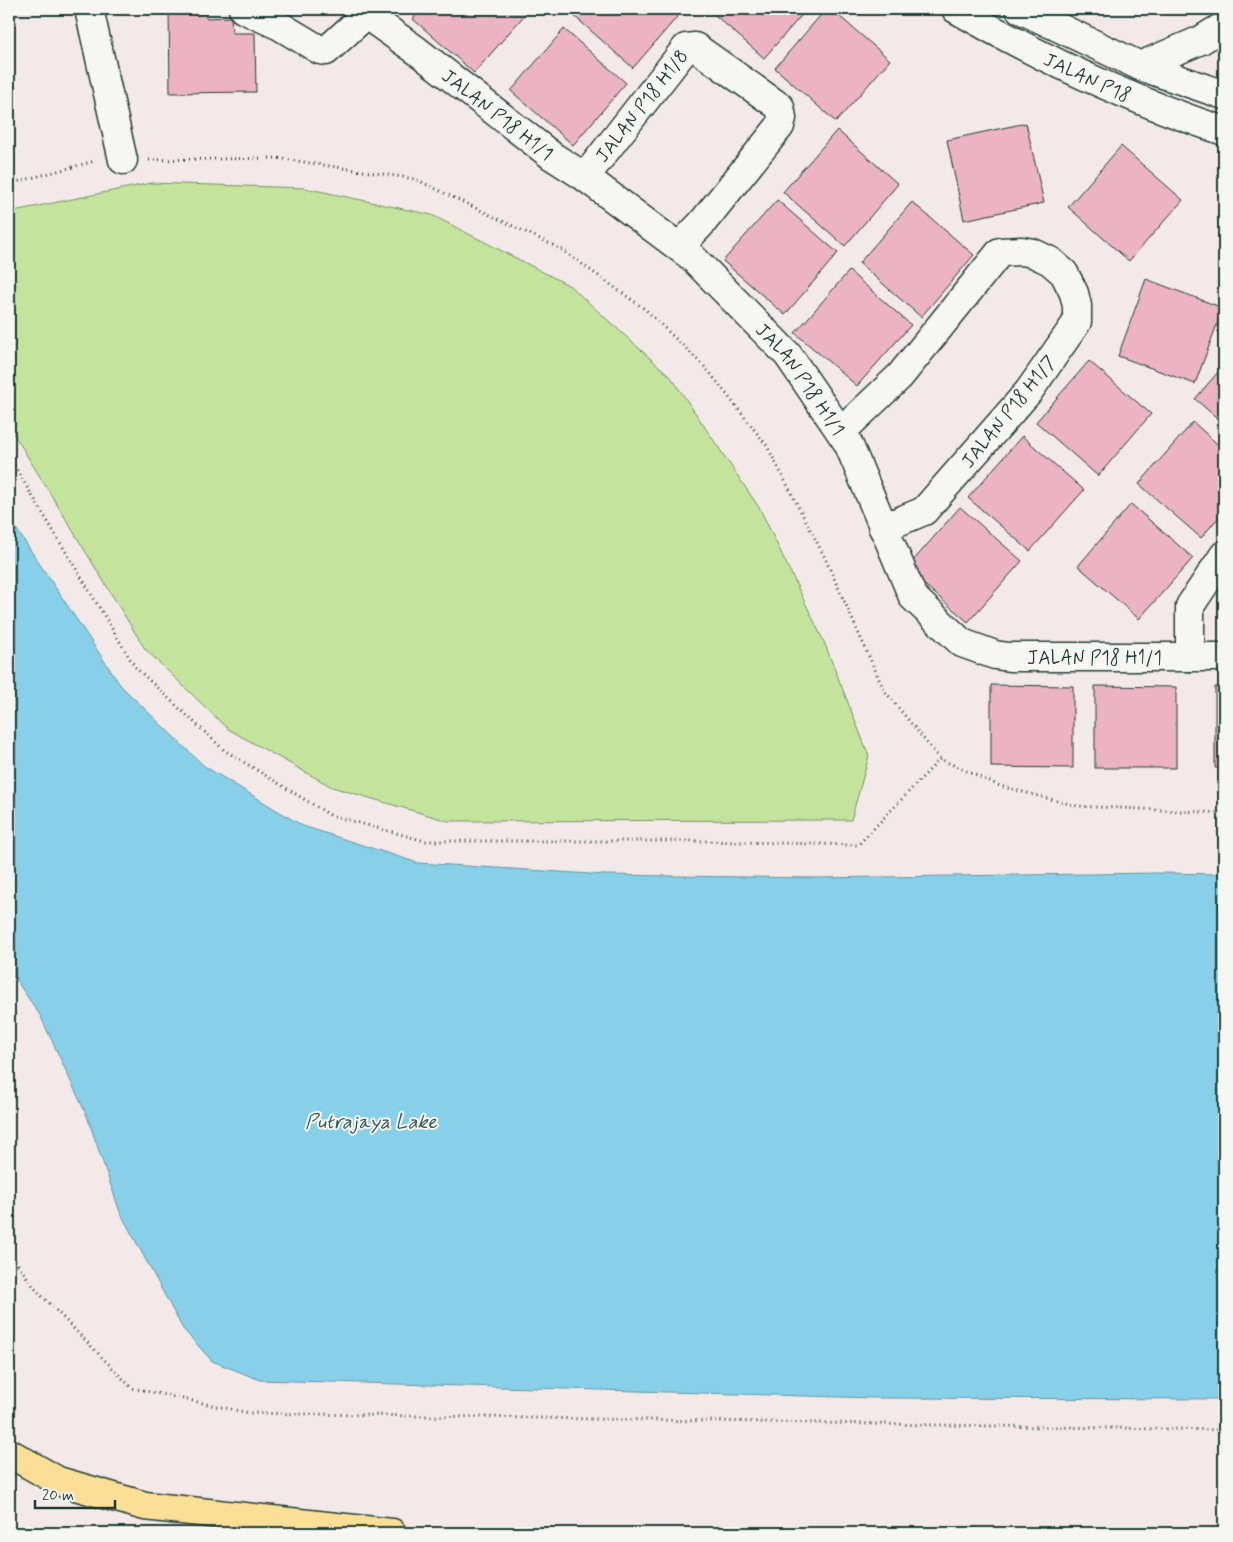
<svg xmlns="http://www.w3.org/2000/svg" width="1233" height="1542" viewBox="0 0 1233 1542" font-family="Mynerve,sans-serif">
	<rect width="100%" height="100%" fill="#f4e9e9"/>
	<filter id="ink" filterUnits="userSpaceOnUse"><feTurbulence type="fractalNoise" baseFrequency=".02" numOctaves="2"/><feDisplacementMap in="SourceGraphic" scale="10" xChannelSelector="R" yChannelSelector="G"/><feConvolveMatrix kernelMatrix="1 2 1 2 8 2 1 2 1" color-interpolation-filters="sRGB"/></filter>
	<g filter="url(#ink)">
		<path fill="#c4e49d" stroke="#729068" d="M 151,183 L 305,188 L 432,215 L 570,286 L 671,377 L 760,509 L 824,642 L 869,756 L 851,820 L 448,821 L 332,787 L 228,729 L 145,649 L 9,426 L 9,212 Z"/>
		<path fill="#88d0e9" stroke="#5e95a1" d="M 9,518 L 121,686 L 204,766 L 303,826 L 418,863 L 606,875 L 814,878 L 1157,873 L 1224,874 L 1224,1399 L 873,1398 L 260,1380 L 212,1361 L 183,1329 L 120,1212 L 87,1116 L 40,1015 L 9,970 Z"/>
		<path fill="#ecb3c5" stroke="#1f3d34" d="M 169,9 L 206,9 L 206,18 L 231,17 L 232,33 L 255,33 L 256,92 L 170,93 Z
			M 421,9 L 525,9 L 528,11 L 474,73 L 413,19 Z
			M 576,9 L 684,9 L 633,68 L 572,14 Z
			M 708,9 L 807,9 L 764,58 Z
			M 826,9 L 831,9 L 890,60 L 836,122 L 775,68 Z
			M 564,29 L 626,83 L 573,145 L 511,91 Z
			M 1026,123 L 1044,203 L 964,220 L 947,140 Z
			M 837,130 L 898,184 L 845,246 L 783,192 Z
			M 1121,146 L 1183,200 L 1129,261 L 1068,207 Z
			M 777,200 L 838,253 L 785,315 L 723,261 Z
			M 912,202 L 974,255 L 921,317 L 859,263 Z
			M 849,271 L 911,325 L 857,386 L 795,333 Z
			M 1146,279 L 1223,308 L 1195,384 L 1118,356 Z
			M 1089,361 L 1151,414 L 1098,476 L 1036,422 Z
			M 1224,365 L 1224,424 L 1195,399 Z
			M 1193,422 L 1224,450 L 1224,511 L 1201,538 L 1139,484 Z
			M 1022,436 L 1084,490 L 1030,551 L 968,498 Z
			M 1131,504 L 1193,558 L 1139,619 L 1078,566 Z
			M 960,507 L 1022,561 L 968,622 L 906,569 Z
			M 991,685 L 1073,686 L 1073,768 L 991,767 Z
			M 1095,686 L 1176,687 L 1176,768 L 1095,768 Z
			M 1215,687 L 1224,687 L 1224,768 L 1215,768 Z"/>
		<g fill="none" stroke-linecap="round" stroke-linejoin="round">
			<defs>
				<g id="minor">
					<path d="M 89,9 L 123,160"/>
					<path d="M 243,9 L 280,26 L 320,50 L 326,51 L 372,9"/>
					<path id="s1" d="M 358,9 L 416,50 L 552,156 L 585,177 L 692,257 L 788,355 L 848,443 L 913,597 L 962,643 L 995,655 L 1009,657 L 1224,657"/>
					<path id="s2" d="M 956,9 C 1040,58 1131,100 1224,131"/>
					<path d="M 1020,9 L 1140,66 L 1224,95"/>
					<path d="M 1140,66 L 1201,40 L 1224,26"/>
					<path id="s3" d="M 585,177 L 686,48 L 695,47 L 780,107 L 782,118 L 780,126 L 702,223 L 680,246"/>
					<path d="M 841,432 L 900,376 L 1000,252 L 1022,251 L 1033,253 L 1050,261 L 1064,273 L 1074,293 L 1077,306 L 1077,322 L 1029,391 L 924,511 L 883,528"/>
					<path d="M 1190,657 L 1190,606 L 1224,555"/>
				</g>
				<path id="major" d="M 9,1453 L 58,1481 L 145,1506 L 392,1533"/>
			</defs>
			<use href="#minor" stroke="#1f3d34" stroke-width="31"/>
			<use href="#major" stroke="#1f3d34" stroke-width="31"/>
			<path stroke="#1f3d34" stroke-width="3" stroke-dasharray="1 4" stroke-linecap="butt" d="M 149,160 L 277,158 L 415,179 L 561,249 L 646,310 L 707,369 L 767,446 L 824,556 L 884,690 L 940,759 L 1000,786 L 1077,806 L 1224,813
				M 9,184 L 95,161
				M 9,457 L 135,667 L 224,750 L 330,815 L 425,841 L 703,841 L 858,845 L 940,759
				M 9,1252 L 36,1290 L 132,1388 L 249,1413 L 1224,1430"/>
			<use href="#minor" stroke="#f6f6f2" stroke-width="28"/>
			<use href="#major" stroke="#fbdf96" stroke-width="28"/>
		</g>
	</g>
	<g text-anchor="middle" stroke-width="4" stroke-linejoin="round" paint-order="stroke">
		<g font-size="19" fill="#1f3d34" stroke="#f6f6f2">
			<text dy="7" stroke="none"><textPath href="#s2" startOffset="148">JALAN P18</textPath></text>
			<text dy="7" stroke="none"><textPath href="#s3" startOffset="91">JALAN P18 H1/8</textPath></text>
			<text dy="7" stroke="none"><textPath href="#s1" startOffset="175">JALAN P18 H1/1</textPath></text>
			<text dy="7" stroke="none"><textPath href="#s1" startOffset="580">JALAN P18 H1/1</textPath></text>
			<text transform="translate(1008 411) rotate(-51)" y="7">JALAN P18 H1/7</text>
			<text dy="7" stroke="none"><textPath href="#s1" startOffset="1029">JALAN P18 H1/1</textPath></text>
		</g>
		<g font-size="20" font-style="italic" fill="#345a58" stroke="#f6f6f2">
			<text x="371" y="1128">Putrajaya Lake</text>
		</g>
	</g>
	<rect width="1233" height="1542" fill="none" stroke="#f6f6f2" stroke-width="30"/>
	<rect x="15" y="15" width="1203" height="1512" fill="none" stroke="#1f3d34" stroke-width="2" filter="url(#ink)"/>
	<path d="M35 1500v8h80v-8" fill="none" stroke="#1f3d34" stroke-width="2.5"/>
	<text x="42" y="1500" font-size="15" fill="#1f3d34" stroke="#f6f6f2" stroke-width="4" paint-order="stroke">20 m</text>
</svg>
